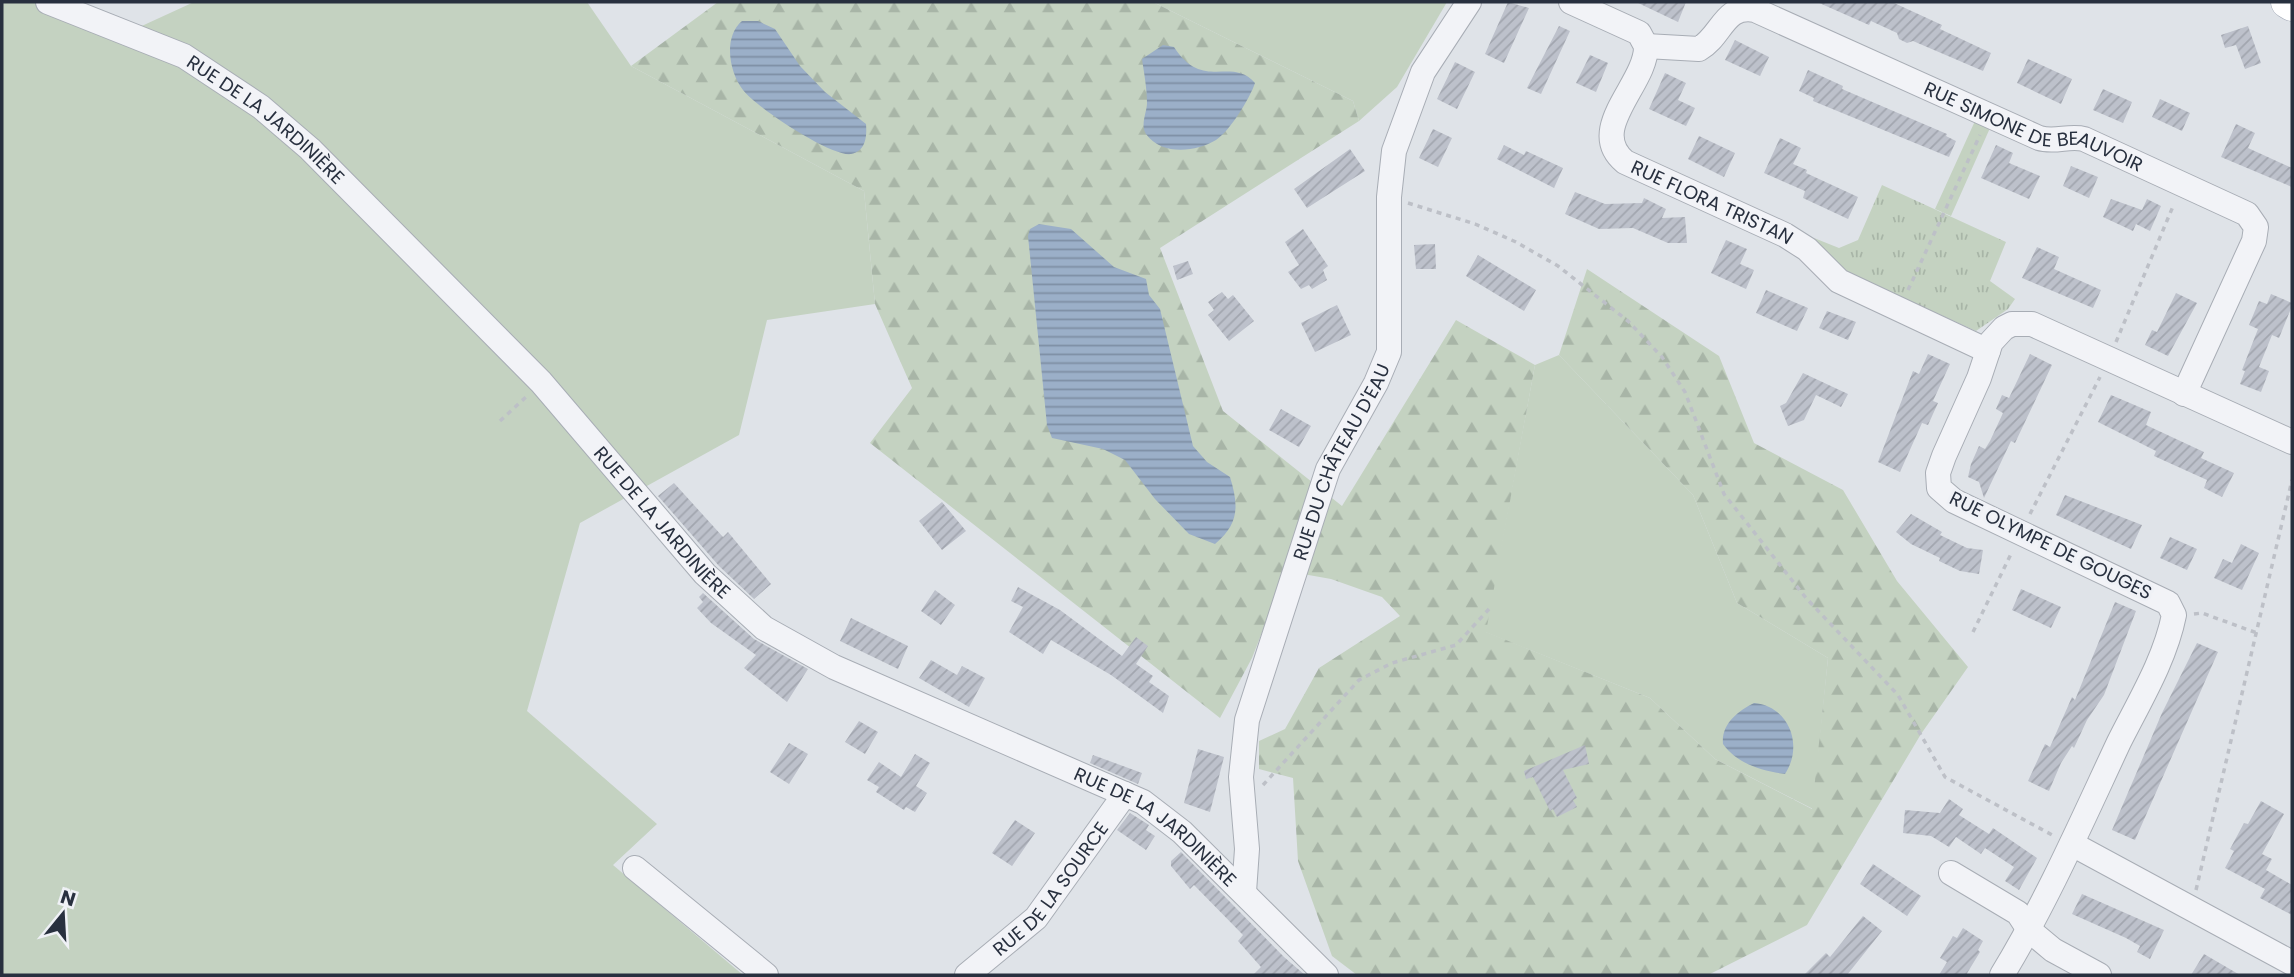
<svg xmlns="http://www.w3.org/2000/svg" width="2294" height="977" viewBox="0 0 2294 977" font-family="Poppins,sans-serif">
	<defs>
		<pattern id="forest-firs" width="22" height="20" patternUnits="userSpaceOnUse" patternTransform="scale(1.75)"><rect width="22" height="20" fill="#c4d2c1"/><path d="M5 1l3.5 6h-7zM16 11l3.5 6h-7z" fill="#a8b5a7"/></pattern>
		<pattern id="park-tufts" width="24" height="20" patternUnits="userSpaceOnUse" patternTransform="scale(1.75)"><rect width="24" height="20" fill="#c4d2c1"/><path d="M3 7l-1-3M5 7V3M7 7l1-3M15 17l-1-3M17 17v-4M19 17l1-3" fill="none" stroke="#a8b5a7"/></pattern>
		<pattern id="water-rules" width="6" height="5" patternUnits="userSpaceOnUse" patternTransform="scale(1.75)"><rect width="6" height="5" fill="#9bafc8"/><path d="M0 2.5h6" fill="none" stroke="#7e8fa4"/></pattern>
		<pattern id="building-hatch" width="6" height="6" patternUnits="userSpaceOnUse" patternTransform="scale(1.75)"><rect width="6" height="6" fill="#bdc1cb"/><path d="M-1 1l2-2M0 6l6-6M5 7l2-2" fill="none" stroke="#a2a6af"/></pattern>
	</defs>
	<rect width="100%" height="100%" fill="#dfe3e8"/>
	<path fill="#c4d2c1" d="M 2,2 L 39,2 L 133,30 L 194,2 L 587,2 L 631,66 L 864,191 L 875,304 L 767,320 L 739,435 L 580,523 L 527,711 L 657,824 L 613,865 L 743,975 L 2,975 Z
		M 1153,2 L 1447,2 L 1397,87 L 1359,121 L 1353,101 Z
		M 1975,121 L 1990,128 L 1951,216 L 1935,209 Z
		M 1559,355 L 1693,495 L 1737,603 L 1828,658 L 1813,809 L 1715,759 L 1650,698 L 1485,632 L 1535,365 Z"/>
	<path fill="url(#forest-firs)" d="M 718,2 L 1153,2 L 1353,101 L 1359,121 L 1160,248 L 1223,411 L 1342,506 L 1456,320 L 1535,365 L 1486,632 L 1650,698 L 1715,759 L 1812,809 L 1828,658 L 1737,603 L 1693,495 L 1559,355 L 1587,269 L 1719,356 L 1754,443 L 1843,490 L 1897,581 L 1968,667 L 1921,734 L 1807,925 L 1708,975 L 1357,975 L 1332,956 L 1298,861 L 1293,778 L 1259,769 L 1259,741 L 1285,729 L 1319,668 L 1400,616 L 1382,597 L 1331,579 L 1286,571 L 1252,658 L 1220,718 L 870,443 L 912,388 L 875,304 L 864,191 L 631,66 Z"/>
	<path fill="url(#park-tufts)" d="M 1882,185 L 2006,242 L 1990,281 L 2015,299 L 2008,309 L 1976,331 L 1841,270 L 1814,238 L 1839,248 L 1858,240 Z"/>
	<path fill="url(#water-rules)" d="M 742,21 L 758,21 L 775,29 L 800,66 L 825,92 L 866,124 C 867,136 866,151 851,154 C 831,157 756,107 743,90 C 729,72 723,37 742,21 Z
		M 1163,45 L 1174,47 C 1203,92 1231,56 1255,83 C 1250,98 1230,131 1216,140 C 1196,152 1162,156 1146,134 C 1140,125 1147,112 1147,103 C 1147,88 1144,73 1142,59 Z
		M 1039,224 L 1071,229 L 1114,267 L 1146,279 L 1149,295 L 1160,309 L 1193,446 L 1207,462 L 1230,477 C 1239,506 1239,524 1215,544 L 1189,534 L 1155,499 L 1125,460 L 1103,449 L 1052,438 L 1047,425 L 1028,236 L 1030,229 Z
		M 1754,703 C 1789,706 1804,745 1785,774 C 1763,771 1737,764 1723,744 C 1721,724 1738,711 1754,703 Z"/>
	<path fill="url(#building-hatch)" d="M 1508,2 L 1529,8 L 1504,63 L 1485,54 Z
		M 1636,2 L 1686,2 L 1678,22 Z
		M 1817,2 L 1892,2 L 1942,25 L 1940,29 L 1991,53 L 1983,71 L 1913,41 L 1907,43 L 1899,39 L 1897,33 L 1871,21 L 1869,25 Z
		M 1559,26 L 1570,31 L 1541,94 L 1527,88 Z
		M 2248,26 L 2261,63 L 2245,69 L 2236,45 L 2225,48 L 2221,35 Z
		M 1735,40 L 1769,57 L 1760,76 L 1725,60 Z
		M 1590,55 L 1608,63 L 1596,92 L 1576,83 Z
		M 2028,59 L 2072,79 L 2061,104 L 2017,83 Z
		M 1455,62 L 1475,72 L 1457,109 L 1437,99 Z
		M 1808,70 L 1843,86 L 1842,89 L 1947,134 L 1946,136 L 1956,141 L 1949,157 L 1813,101 L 1814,98 L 1799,91 Z
		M 1665,73 L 1686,83 L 1678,100 L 1695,108 L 1686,126 L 1649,109 Z
		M 2103,89 L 2132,102 L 2123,123 L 2093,110 Z
		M 2160,99 L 2190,113 L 2182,131 L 2152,117 Z
		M 2236,124 L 2255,133 L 2248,148 L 2292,168 L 2292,187 L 2221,157 Z
		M 1433,129 L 1452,138 L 1438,167 L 1419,158 Z
		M 1699,136 L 1735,153 L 1724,177 L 1688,159 Z
		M 1780,138 L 1801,148 L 1793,164 L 1807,170 L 1806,173 L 1858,197 L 1848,219 L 1803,198 L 1805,191 L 1764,173 Z
		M 1504,145 L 1524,155 L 1526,151 L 1563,168 L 1554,188 L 1497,159 Z
		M 1996,145 L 2013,153 L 2009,163 L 2040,176 L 2029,199 L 1981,178 Z
		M 1350,149 L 1365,171 L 1307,208 L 1294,189 Z
		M 2071,166 L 2098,177 L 2089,198 L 2063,186 Z
		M 1575,192 L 1605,204 L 1642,203 L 1644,198 L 1666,209 L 1662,218 L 1685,217 L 1687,243 L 1668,243 L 1633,228 L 1599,229 L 1565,214 Z
		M 2111,199 L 2142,210 L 2147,199 L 2161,206 L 2150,231 L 2136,224 L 2133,231 L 2103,217 Z
		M 1303,229 L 1328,266 L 1323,270 L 1327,280 L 1312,289 L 1309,285 L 1301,289 L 1288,272 L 1299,265 L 1285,242 Z
		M 1726,240 L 1747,249 L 1740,264 L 1754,270 L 1746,289 L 1711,273 Z
		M 1435,244 L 1436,269 L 1416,269 L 1414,245 Z
		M 2037,247 L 2059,257 L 2054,269 L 2101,290 L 2093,308 L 2022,278 Z
		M 1478,255 L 1536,290 L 1524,311 L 1466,276 Z
		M 1188,261 L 1193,274 L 1177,280 L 1173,266 Z
		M 1766,290 L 1808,308 L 1797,331 L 1756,313 Z
		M 1222,292 L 1228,299 L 1233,295 L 1254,321 L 1229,341 L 1208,315 L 1214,310 L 1208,302 Z
		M 2176,293 L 2197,303 L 2168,356 L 2145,345 L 2152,330 L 2157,332 Z
		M 2271,294 L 2292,303 L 2292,306 L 2279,338 L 2272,335 L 2259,367 L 2269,371 L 2261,392 L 2240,384 L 2245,371 L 2242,370 L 2258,329 L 2249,325 L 2259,301 L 2267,304 Z
		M 1337,305 L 1351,335 L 1315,352 L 1301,323 Z
		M 1827,311 L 1856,322 L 1848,340 L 1819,328 Z
		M 1928,354 L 1950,364 L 1933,401 L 1938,403 L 1928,425 L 1922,423 L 1900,472 L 1878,462 L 1913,371 L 1919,374 Z
		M 2030,354 L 2052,365 L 2015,443 L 2011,441 L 1984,498 L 1979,482 L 1968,477 L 1971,464 L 1979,446 L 1985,449 L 1990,441 L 2003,413 L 1996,409 L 2002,395 L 2009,398 Z
		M 1803,373 L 1848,394 L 1841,407 L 1816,395 L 1804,420 L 1788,426 L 1780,406 L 1786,403 Z
		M 2111,395 L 2151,412 L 2146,425 L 2204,452 L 2201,458 L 2234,473 L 2222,497 L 2204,488 L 2207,480 L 2154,456 L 2156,451 L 2098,422 Z
		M 1281,409 L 1311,426 L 1299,447 L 1269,430 Z
		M 674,483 L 723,537 L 728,532 L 771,584 L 754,599 L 719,566 L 658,496 Z
		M 2065,495 L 2142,525 L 2131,549 L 2056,515 Z
		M 942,502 L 966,531 L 942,550 L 919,521 Z
		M 1911,514 L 1942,532 L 1940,535 L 1967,548 L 1983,550 L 1979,574 L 1960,571 L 1939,561 L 1940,558 L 1911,544 L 1896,532 Z
		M 2170,537 L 2197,549 L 2187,570 L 2160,558 Z
		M 2241,544 L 2259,553 L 2242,590 L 2214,578 L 2223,559 L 2232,563 Z
		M 1018,587 L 1060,610 L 1122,656 L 1136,637 L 1148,646 L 1136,664 L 1153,676 L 1149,682 L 1169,696 L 1163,713 L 1111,675 L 1051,640 L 1043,654 L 1009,632 L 1023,607 L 1011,601 Z
		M 2021,589 L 2061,607 L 2051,628 L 2012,610 Z
		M 935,590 L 955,605 L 941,625 L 921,611 Z
		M 703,593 L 754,639 L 808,669 L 787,702 L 744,668 L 756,655 L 711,623 L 697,608 L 703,602 L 699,597 Z
		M 2115,602 L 2136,611 L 2104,695 L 2087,720 L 2074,748 L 2072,746 L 2061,763 L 2049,791 L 2028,781 L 2045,744 L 2050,747 L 2072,697 L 2075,700 Z
		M 851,618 L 908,646 L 898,669 L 840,641 Z
		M 2197,643 L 2218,652 L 2135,840 L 2112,830 L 2162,713 Z
		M 931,660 L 957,675 L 962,666 L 985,678 L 969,707 L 919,678 Z
		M 859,721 L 878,732 L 865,754 L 845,742 Z
		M 789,743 L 808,754 L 789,784 L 770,772 Z
		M 1585,745 L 1589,764 L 1563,770 L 1577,798 L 1573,800 L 1577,807 L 1557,817 L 1553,809 L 1550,811 L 1533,777 L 1526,779 L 1524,771 Z
		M 1198,749 L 1224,757 L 1210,812 L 1184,803 Z
		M 915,754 L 930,763 L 916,786 L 927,793 L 915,812 L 906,807 L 904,810 L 876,792 L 879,787 L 867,780 L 879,762 L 901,777 Z
		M 1093,755 L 1142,773 L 1138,784 L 1090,763 Z
		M 1949,799 L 1963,809 L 1959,815 L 1989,834 L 1993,828 L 2037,858 L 2019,890 L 2005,881 L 2014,867 L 1985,848 L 1981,854 L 1956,837 L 1949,847 L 1931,836 L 1903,833 L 1905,810 L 1940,813 Z
		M 2261,801 L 2284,814 L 2262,854 L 2272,859 L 2266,870 L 2292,885 L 2292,915 L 2260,898 L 2265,889 L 2225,868 L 2234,851 L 2230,849 L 2244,823 L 2248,824 Z
		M 1130,813 L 1149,825 L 1146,830 L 1155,836 L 1146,850 L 1117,830 Z
		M 1015,820 L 1035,833 L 1012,866 L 992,853 Z
		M 1181,852 L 1284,957 L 1305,975 L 1253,975 L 1261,967 L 1238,941 L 1243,935 L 1194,885 L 1190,889 L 1171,866 L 1171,861 Z
		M 1873,864 L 1921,896 L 1907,916 L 1860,884 Z
		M 2082,894 L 2164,930 L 2150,959 L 2137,952 L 2140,946 L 2126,938 L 2072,914 Z
		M 1863,916 L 1882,931 L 1847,975 L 1804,975 L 1826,953 L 1830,957 Z
		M 1963,928 L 1983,941 L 1978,950 L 1980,952 L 1966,975 L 1939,975 L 1947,962 L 1940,958 L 1953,936 L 1957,938 Z
		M 2204,954 L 2240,975 L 2191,975 Z"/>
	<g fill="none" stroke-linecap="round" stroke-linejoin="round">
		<defs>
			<g id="minor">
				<path id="s1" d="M 48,2 L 184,56 L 261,107 L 310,149 L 541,382 L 705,574 L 764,628 L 834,667 L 1143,802 L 1182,832 L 1326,975"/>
				<path id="s2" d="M 1571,2 L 1639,33 L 1646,46 C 1647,84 1585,129 1625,162 L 1785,235 L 1807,249 L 1839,281 L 1988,351"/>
				<path id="s3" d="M 1646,46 L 1699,49 C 1722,36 1724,4 1755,10 L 2039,138 C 2055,143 2069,135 2084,139 L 2247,214 L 2256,227 L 2254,241 L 2184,394"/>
				<path d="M 2072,844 L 2292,963"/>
				<path d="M 635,868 L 766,975"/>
				<path d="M 1951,873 L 2018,913 L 2029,930 L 2053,950 L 2099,975"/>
				<path id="s4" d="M 1244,892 L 1247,849 L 1241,777 L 1247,720 L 1328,469 L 1376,383 L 1389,352 L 1389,197 L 1394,151 L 1423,72 L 1469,2"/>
				<path id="s5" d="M 967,975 L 1036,918 L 1125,794"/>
				<path d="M 2002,975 C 2047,901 2082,821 2119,742 C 2139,702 2165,660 2174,615 L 2168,603 L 1954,501 L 1939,488 L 1938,473 L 1944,456 L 1979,378 L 1991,342 L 2004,328 L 2012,324 L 2032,324 L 2292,442"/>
			</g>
			<path id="major" d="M 2287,2 L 2292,5"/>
		</defs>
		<use href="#minor" stroke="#a8adb5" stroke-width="26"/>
		<use href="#major" stroke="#9fa6b4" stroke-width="33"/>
		<path stroke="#bdc0c7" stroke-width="3.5" stroke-dasharray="5 5" stroke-linecap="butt" d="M 1408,203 L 1475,224 L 1516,242 L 1558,266 L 1628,321 L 1662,357 L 1685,392 L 1724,494 L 1806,598 L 1898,695 L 1945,777 L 2054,836
			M 1908,290 L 1980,135
			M 2116,342 L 2174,204
			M 500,421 L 527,396
			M 2030,514 L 2100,377
			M 2194,614 L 2202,613 L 2257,633
			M 1973,632 L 2012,552
			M 1263,785 L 1359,680 L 1392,663 L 1456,645 L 1489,609
			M 2196,890 L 2292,480"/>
		<use href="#minor" stroke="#f2f3f7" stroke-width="24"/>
		<use href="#major" stroke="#fff" stroke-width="32"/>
	</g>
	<g text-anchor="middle" stroke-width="6" stroke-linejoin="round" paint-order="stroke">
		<g font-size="19" fill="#28303f" stroke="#eff1f6">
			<text dy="7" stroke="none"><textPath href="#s1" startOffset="250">RUE DE LA JARDINIÈRE</textPath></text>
			<text dy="7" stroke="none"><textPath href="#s3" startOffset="429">RUE SIMONE DE BEAUVOIR</textPath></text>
			<text dy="7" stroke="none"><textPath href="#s2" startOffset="313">RUE FLORA TRISTAN</textPath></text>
			<text dy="7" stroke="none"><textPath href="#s4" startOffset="448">RUE DU CHÂTEAU D'EAU</textPath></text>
			<text dy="7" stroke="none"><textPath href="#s1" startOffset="817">RUE DE LA JARDINIÈRE</textPath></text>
			<text transform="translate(2051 545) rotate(26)" y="7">RUE OLYMPE DE GOUGES</text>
			<text dy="7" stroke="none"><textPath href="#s1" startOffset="1405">RUE DE LA JARDINIÈRE</textPath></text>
			<text dy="7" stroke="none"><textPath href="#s5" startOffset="121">RUE DE LA SOURCE</textPath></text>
		</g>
	</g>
	<rect width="2294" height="977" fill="none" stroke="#28303f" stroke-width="7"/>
	<g transform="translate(63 914) rotate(18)" stroke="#eff1f6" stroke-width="5" paint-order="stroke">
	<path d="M0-5L12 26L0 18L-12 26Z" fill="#28303f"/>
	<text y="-10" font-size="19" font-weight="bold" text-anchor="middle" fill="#28303f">N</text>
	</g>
</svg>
